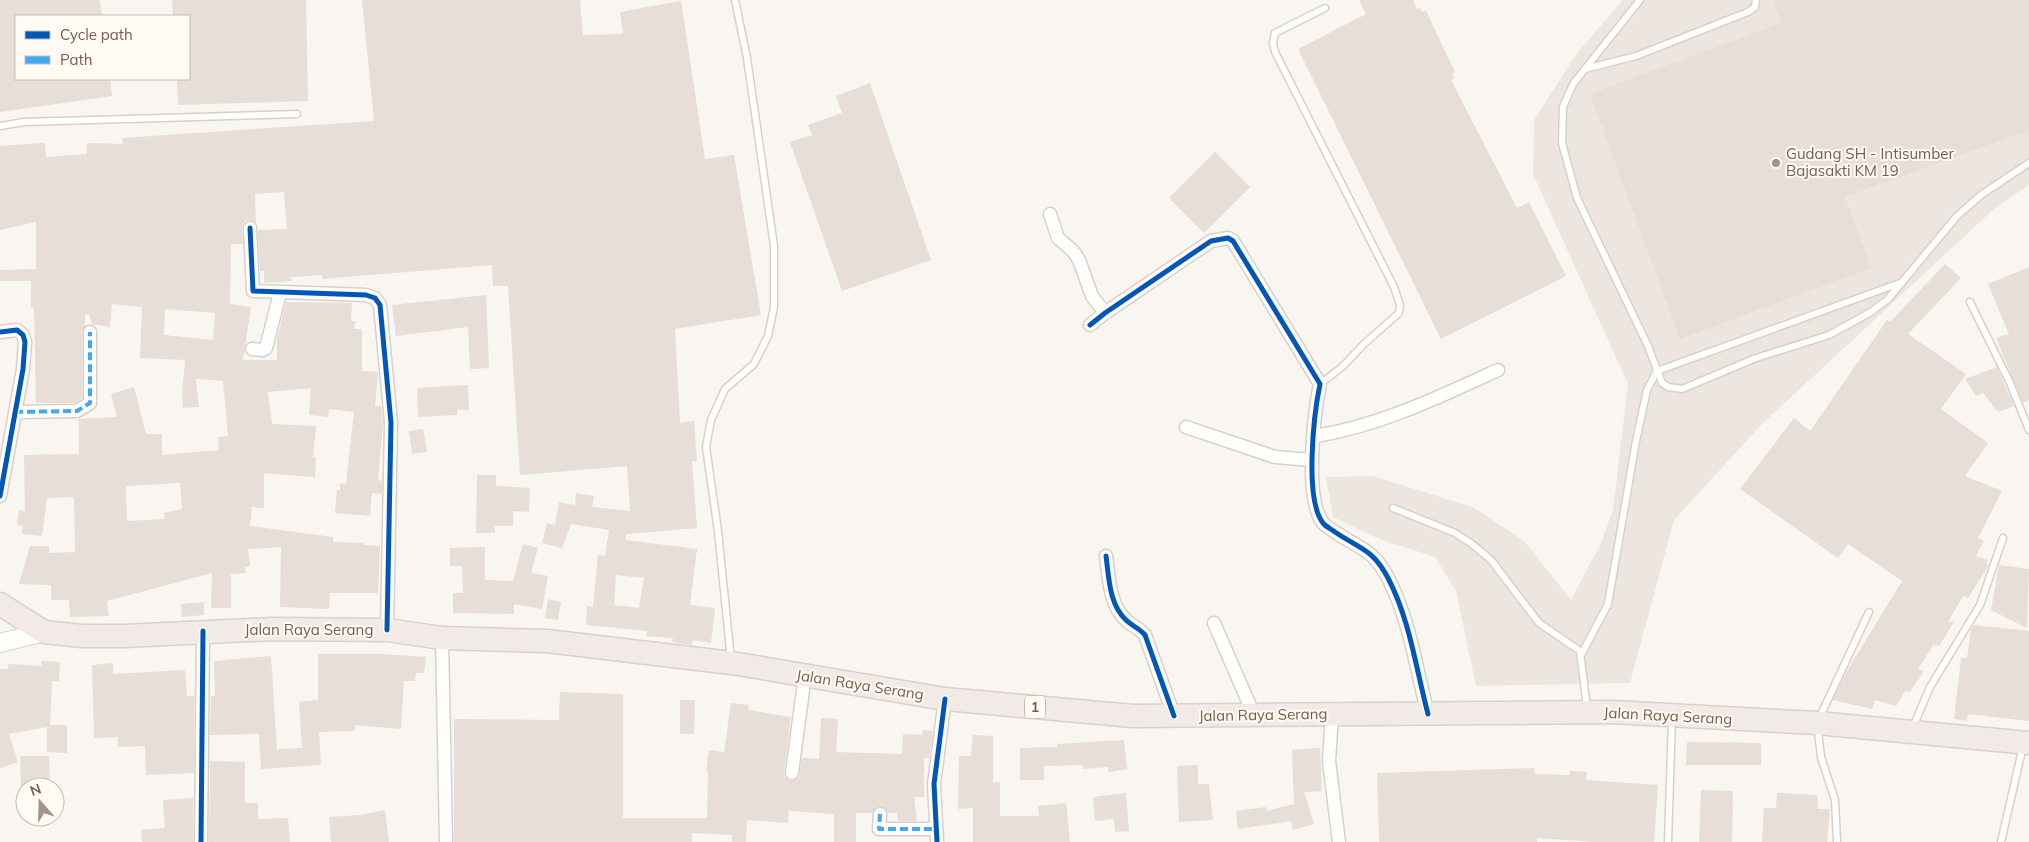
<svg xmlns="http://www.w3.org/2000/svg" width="2029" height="842" viewBox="0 0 2029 842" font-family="Mulish,sans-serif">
	<rect width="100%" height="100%" fill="#f9f5f0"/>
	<path fill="#ede5e0" d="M 1623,0 L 2029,0 L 2029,185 L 1995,208 L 1762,424 L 1674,520 L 1630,683 L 1476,686 L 1456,591 L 1435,557 L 1379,539 L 1333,517 L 1326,477 L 1372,476 L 1473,507 L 1524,541 L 1571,600 L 1601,543 L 1613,510 L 1628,384 L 1533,174 L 1534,120 L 1577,53 Z"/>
	<path fill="#e6ded7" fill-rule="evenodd" d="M 0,0 L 100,0 L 102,16 L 16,16 L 16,79 L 110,79 L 112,96 L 0,112 Z
		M 172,0 L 306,0 L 308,101 L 178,105 L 177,79 L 189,79 L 189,16 L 173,16 Z
		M 362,0 L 580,0 L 583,35 L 623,34 L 620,12 L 681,1 L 705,159 L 734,155 L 761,315 L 675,329 L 680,423 L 694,421 L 697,461 L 692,461 L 697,528 L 626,534 L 626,540 L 697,549 L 690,605 L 715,608 L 711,643 L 693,640 L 692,645 L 672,642 L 673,638 L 646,636 L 647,631 L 586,625 L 587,606 L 593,607 L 598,555 L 605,556 L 609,530 L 571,524 L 562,548 L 542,543 L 547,523 L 555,525 L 559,502 L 575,505 L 576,493 L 594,496 L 592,507 L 630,511 L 627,466 L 520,475 L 508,286 L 493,286 L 492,265 L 322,279 L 322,275 L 291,277 L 292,281 L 264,283 L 264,271 L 260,271 L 258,230 L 287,229 L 284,192 L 255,194 L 256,223 L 250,220 L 245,221 L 242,228 L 243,244 L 231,244 L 230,304 L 251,307 L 243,360 L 277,360 L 277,340 L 286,302 L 352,303 L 351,321 L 355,321 L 354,329 L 362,329 L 362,371 L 378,372 L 375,406 L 381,406 L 383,423 L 378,480 L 382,481 L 382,491 L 381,494 L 372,493 L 370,516 L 335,513 L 337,490 L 340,490 L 340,483 L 346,484 L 354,412 L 329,409 L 328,417 L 309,415 L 311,388 L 268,392 L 272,424 L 316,426 L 313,457 L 316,457 L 315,477 L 264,473 L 264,508 L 252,507 L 250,526 L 333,537 L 333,542 L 363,543 L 363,545 L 380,546 L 378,593 L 330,593 L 329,609 L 280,607 L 281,547 L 248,549 L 250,566 L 245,567 L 246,573 L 231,574 L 231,608 L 211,608 L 212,573 L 107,601 L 109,616 L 70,617 L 69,600 L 51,600 L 51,585 L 19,584 L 30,546 L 49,546 L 49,553 L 75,552 L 74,497 L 47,498 L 42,536 L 22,534 L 23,526 L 17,525 L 19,510 L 25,511 L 24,455 L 79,454 L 79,419 L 117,417 L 111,394 L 134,387 L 146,434 L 162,434 L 162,455 L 219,450 L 218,437 L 228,436 L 223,381 L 196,379 L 199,407 L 183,408 L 182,393 L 185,360 L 140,358 L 142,307 L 112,304 L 110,327 L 92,324 L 89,314 L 85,315 L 85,326 L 82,332 L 82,398 L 75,403 L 36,403 L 34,308 L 31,308 L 31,281 L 0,281 L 0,270 L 36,269 L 36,222 L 0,230 L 0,146 L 45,143 L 46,157 L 87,154 L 87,143 L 123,144 L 122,138 L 374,121 ZM 165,309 L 215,313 L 213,340 L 164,335 ZM 180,483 L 182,509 L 164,513 L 165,519 L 127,521 L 126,486 ZM 616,575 L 644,578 L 639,608 L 614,605 Z
		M 1359,0 L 1413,0 L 1417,9 L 1420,8 L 1422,12 L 1426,11 L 1455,72 L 1452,74 L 1455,79 L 1451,80 L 1517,208 L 1529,202 L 1566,276 L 1441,339 L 1298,49 L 1366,14 Z
		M 1773,0 L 2029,0 L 2029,130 L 1845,197 L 1871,268 L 1680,339 L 1590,94 L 1781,23 Z
		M 870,83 L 931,260 L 842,291 L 790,142 L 812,135 L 808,125 L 842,113 L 836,96 Z
		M 1215,152 L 1250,187 L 1204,233 L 1169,198 Z
		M 1945,264 L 1961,278 L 1908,334 L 1966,374 L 1941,409 L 1988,443 L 1965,476 L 2002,491 L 1978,538 L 1984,541 L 1976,556 L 1988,560 L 1986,563 L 1989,564 L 1987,568 L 1968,598 L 1963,596 L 1948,622 L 1954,622 L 1939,646 L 1934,644 L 1918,669 L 1924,671 L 1910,692 L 1905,691 L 1896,706 L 1875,700 L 1872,709 L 1833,700 L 1847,671 L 1902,581 L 1848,544 L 1838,558 L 1740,489 L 1794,418 L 1810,431 L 1887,320 L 1890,322 Z
		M 2029,267 L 2029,401 L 2023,403 L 1996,338 L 2009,334 L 1988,284 Z
		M 486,295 L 489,368 L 470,369 L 468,327 L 396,336 L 392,305 Z
		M 1997,367 L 2014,406 L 1998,412 L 1983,393 L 1976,396 L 1965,379 Z
		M 468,385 L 469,410 L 457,410 L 457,415 L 418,417 L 417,388 Z
		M 423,429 L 427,452 L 412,454 L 409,431 Z
		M 477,475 L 496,475 L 496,486 L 530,488 L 529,512 L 513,511 L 513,526 L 495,526 L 495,533 L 476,533 Z
		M 523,544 L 538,548 L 531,573 L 548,576 L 542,609 L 514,604 L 514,614 L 453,613 L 453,593 L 463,593 L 462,566 L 450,566 L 450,548 L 485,547 L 485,580 L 513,581 Z
		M 1999,565 L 2029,569 L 2027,628 L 1991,610 Z
		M 548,599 L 561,602 L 558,620 L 545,618 Z
		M 204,602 L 204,615 L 182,617 L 181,604 Z
		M 1974,625 L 2029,631 L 2029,721 L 1968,714 L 1967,721 L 1954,719 L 1961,658 L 1967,658 L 1971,630 Z
		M 318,654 L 381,654 L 426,657 L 424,673 L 416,673 L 415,681 L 404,681 L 401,729 L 355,725 L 355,731 L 319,732 L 321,765 L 261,769 L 259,734 L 210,735 L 211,696 L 215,696 L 214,661 L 271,656 L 277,749 L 302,748 L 299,702 L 318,700 Z
		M 41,661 L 60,662 L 59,681 L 52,681 L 50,725 L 67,725 L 67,753 L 47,752 L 47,727 L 9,734 L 18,762 L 0,768 L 0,669 L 8,669 L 8,664 L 41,666 Z
		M 113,663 L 113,674 L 185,670 L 187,696 L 194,696 L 194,773 L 146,775 L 145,746 L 118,747 L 118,737 L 94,738 L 92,665 Z
		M 560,692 L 623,694 L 623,818 L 707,818 L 708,771 L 706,771 L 709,750 L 724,752 L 731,703 L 749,705 L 748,710 L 791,717 L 784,772 L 785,777 L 790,781 L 799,778 L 802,758 L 819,759 L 821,718 L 838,719 L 836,752 L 902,754 L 903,734 L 922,735 L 923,730 L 933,731 L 929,758 L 924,758 L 924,797 L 914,797 L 917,821 L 898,821 L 897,813 L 888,813 L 881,806 L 876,807 L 872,813 L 856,813 L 856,842 L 834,842 L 834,814 L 789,811 L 788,823 L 747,820 L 746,842 L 732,842 L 732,835 L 692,833 L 692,842 L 454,842 L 454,719 L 559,720 Z
		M 680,700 L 695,700 L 694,734 L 680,734 Z
		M 973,735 L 993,736 L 993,782 L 1000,782 L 1000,816 L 1039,816 L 1038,806 L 1066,803 L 1070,842 L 973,842 L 973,808 L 958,809 L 959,756 L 971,756 Z
		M 1124,740 L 1127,769 L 1109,772 L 1108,767 L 1083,769 L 1083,765 L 1044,766 L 1044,780 L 1020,780 L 1020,748 L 1057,747 L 1057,744 Z
		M 1687,742 L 1761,743 L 1761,765 L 1686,765 Z
		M 1320,748 L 1322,791 L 1304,792 L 1314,824 L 1293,830 L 1291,821 L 1238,829 L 1236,811 L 1266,807 L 1267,811 L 1294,804 L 1292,750 Z
		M 20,756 L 49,756 L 50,787 L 21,787 Z
		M 210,761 L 245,762 L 245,803 L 258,803 L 258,819 L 288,818 L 290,842 L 209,842 Z
		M 1198,765 L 1198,784 L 1209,784 L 1213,820 L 1179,822 L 1177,766 Z
		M 1534,768 L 1535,774 L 1569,775 L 1570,771 L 1587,772 L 1586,780 L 1658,785 L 1654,842 L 1597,842 L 1537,838 L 1537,842 L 1379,842 L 1377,773 Z
		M 1701,790 L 1733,791 L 1732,842 L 1699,842 Z
		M 1126,793 L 1129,831 L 1115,832 L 1114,819 L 1095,821 L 1093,797 Z
		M 1777,793 L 1817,795 L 1818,809 L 1830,809 L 1827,842 L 1762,842 L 1764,808 L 1776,808 Z
		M 193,798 L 193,842 L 142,842 L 141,830 L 165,828 L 163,800 Z
		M 385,810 L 389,842 L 331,842 L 329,817 L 360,815 Z"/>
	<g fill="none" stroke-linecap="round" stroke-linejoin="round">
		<defs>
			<path id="lane" d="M 1640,0 L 1573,84 L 1563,107 L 1562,143 L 1577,198 L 1648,346 L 1662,383 L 1668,387 L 1682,389 L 1756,358 L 1829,335 L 1871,312 L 1888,299 L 1957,216 L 1981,195 L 2029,163
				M 1585,69 L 1636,56 L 1748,12 L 1755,7 L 1756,0
				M 0,126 L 24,122 L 297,114
				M 1970,302 L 2010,383 L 2029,430
				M 1320,384 L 1342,367 L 1365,343 L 1399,313 L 1400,305 L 1394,287 L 1275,52 L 1273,43 L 1275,33 L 1325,8
				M 1393,508 L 1455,533 L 1472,544 L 1491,560 L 1539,623 L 1580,651 L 1587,708
				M 1581,655 L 1608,604 L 1636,441 L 1647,390 L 1657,371 L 1900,283
				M 731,660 L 718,531 L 706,447 L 711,420 L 725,389 L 754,364 L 768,336 L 774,307 L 774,246 L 747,58 L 735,0
				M 1913,727 L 1930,687 L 1980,605 L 2003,538
				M 1668,842 L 1672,718
				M 1837,842 L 1835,800 L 1821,757 L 1817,723 L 1869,612
				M 2001,842 L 2023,746"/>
			<path id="street" d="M 1050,214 L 1058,238 L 1073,251 L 1079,260 L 1092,296 L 1105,313
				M 250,228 L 253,291 L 366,295 L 375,298 L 380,305 L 391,423 L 387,630
				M 1090,325 L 1105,313 L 1211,241 L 1228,238 L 1233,241 L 1320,384 C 1314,413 1304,499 1323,523 C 1325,526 1331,529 1335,532 C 1360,549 1373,549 1388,578 C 1410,620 1416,669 1428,714
				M 0,332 L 17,330 L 23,335 L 25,342 L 23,369 L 0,496
				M 252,349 L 263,350 L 266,348 L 280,293
				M 15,412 L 77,411 L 90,403 L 90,332
				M 1186,427 L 1275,457 L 1312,460
				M 1315,436 C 1379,426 1439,397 1498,370
				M 1106,556 C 1109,578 1109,604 1126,620 C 1132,626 1139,628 1145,635 L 1174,716
				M 1214,623 L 1254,715
				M 442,638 L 446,842
				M 1332,715 L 1329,761 L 1339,842
				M 792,773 L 805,675
				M 880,814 L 879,829 L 936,829
				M 201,842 L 203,631
				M 937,842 L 934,784 L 945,699"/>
			<path id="secondary" d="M 0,643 L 44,632"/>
			<path id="highway" d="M 0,604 L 44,632 L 82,636 L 124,636 L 273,629 L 387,630 L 442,638 L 547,641 L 732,663 L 945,699 L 1133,716 L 1612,712 L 1817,723 L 2029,743"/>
		</defs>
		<use href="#lane" stroke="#d7d1cb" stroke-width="9"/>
		<use href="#street" stroke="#d7d1cb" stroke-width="15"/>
		<use href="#secondary" stroke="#d9d2cb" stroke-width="20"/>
		<use href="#highway" stroke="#dad1cc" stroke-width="25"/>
		<use href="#lane" stroke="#fefefd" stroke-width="6"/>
		<use href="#street" stroke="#fefefd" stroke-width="12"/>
		<use href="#secondary" stroke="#fefefd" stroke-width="18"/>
		<use href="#highway" stroke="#f2eae7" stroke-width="22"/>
		<path stroke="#3fa9f5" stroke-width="4" stroke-dasharray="8 4" stroke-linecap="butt" d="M 15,412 L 77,411 L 90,403 L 90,332
			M 880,814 L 879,829 L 936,829"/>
		<defs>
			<path id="cycleway" d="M 250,228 L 253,291 L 366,295 L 375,298 L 380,305 L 391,423 L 387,630
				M 1090,325 L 1105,313 L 1211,241 L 1228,238 L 1233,241 L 1320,384 C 1314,413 1304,499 1323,523 C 1325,526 1331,529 1335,532 C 1360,549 1373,549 1388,578 C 1410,620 1416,669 1428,714
				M 0,332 L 17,330 L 23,335 L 25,342 L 23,369 L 0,496
				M 1106,556 C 1109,578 1109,604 1126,620 C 1132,626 1139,628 1145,635 L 1174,716
				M 201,842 L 203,631
				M 937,842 L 934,784 L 945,699"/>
		</defs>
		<use href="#cycleway" stroke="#fffaf3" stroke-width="8"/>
		<use href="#cycleway" stroke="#0057b8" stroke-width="5"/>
	</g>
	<circle fill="#a69286" stroke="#fffaf3" stroke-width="2" cx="1776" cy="163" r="5"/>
	<g text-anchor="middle" stroke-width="4" stroke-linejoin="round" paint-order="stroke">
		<rect fill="#fffaf3" stroke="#a28b7f" stroke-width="1" x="1025" y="695.5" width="20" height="23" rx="4"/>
		<g font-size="14" font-weight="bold" fill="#7a5c4d">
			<text x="1035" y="712">1</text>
		</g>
		<g font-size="15" fill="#7a5c4d" stroke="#fffaf3" text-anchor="start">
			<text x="1786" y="159">Gudang SH - Intisumber<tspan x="1786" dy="17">Bajasakti KM 19</tspan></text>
		</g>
		<g font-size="15" fill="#7a5c4d" stroke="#fffaf3">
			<text x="309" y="635">Jalan Raya Serang</text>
			<text transform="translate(860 685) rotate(9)" y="5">Jalan Raya Serang</text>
			<text transform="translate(1263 715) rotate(-1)" y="5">Jalan Raya Serang</text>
			<text transform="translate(1668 716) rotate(3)" y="5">Jalan Raya Serang</text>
		</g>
	</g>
	<rect x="15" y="15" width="175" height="65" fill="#fffaf3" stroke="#cabbb1"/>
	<rect x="25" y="31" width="25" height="8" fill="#0057b8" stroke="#cabbb1"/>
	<text x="60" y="40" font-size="15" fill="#7a5c4d">Cycle path</text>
	<rect x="25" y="56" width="25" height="8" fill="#3fa9f5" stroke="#cabbb1"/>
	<text x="60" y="65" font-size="15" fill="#7a5c4d">Path</text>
	<g transform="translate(40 802) rotate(340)"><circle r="24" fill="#fffaf3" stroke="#cabbb1"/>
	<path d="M0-4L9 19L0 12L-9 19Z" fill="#a69286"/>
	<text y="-8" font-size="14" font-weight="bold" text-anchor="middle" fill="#7a5c4d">N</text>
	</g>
</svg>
